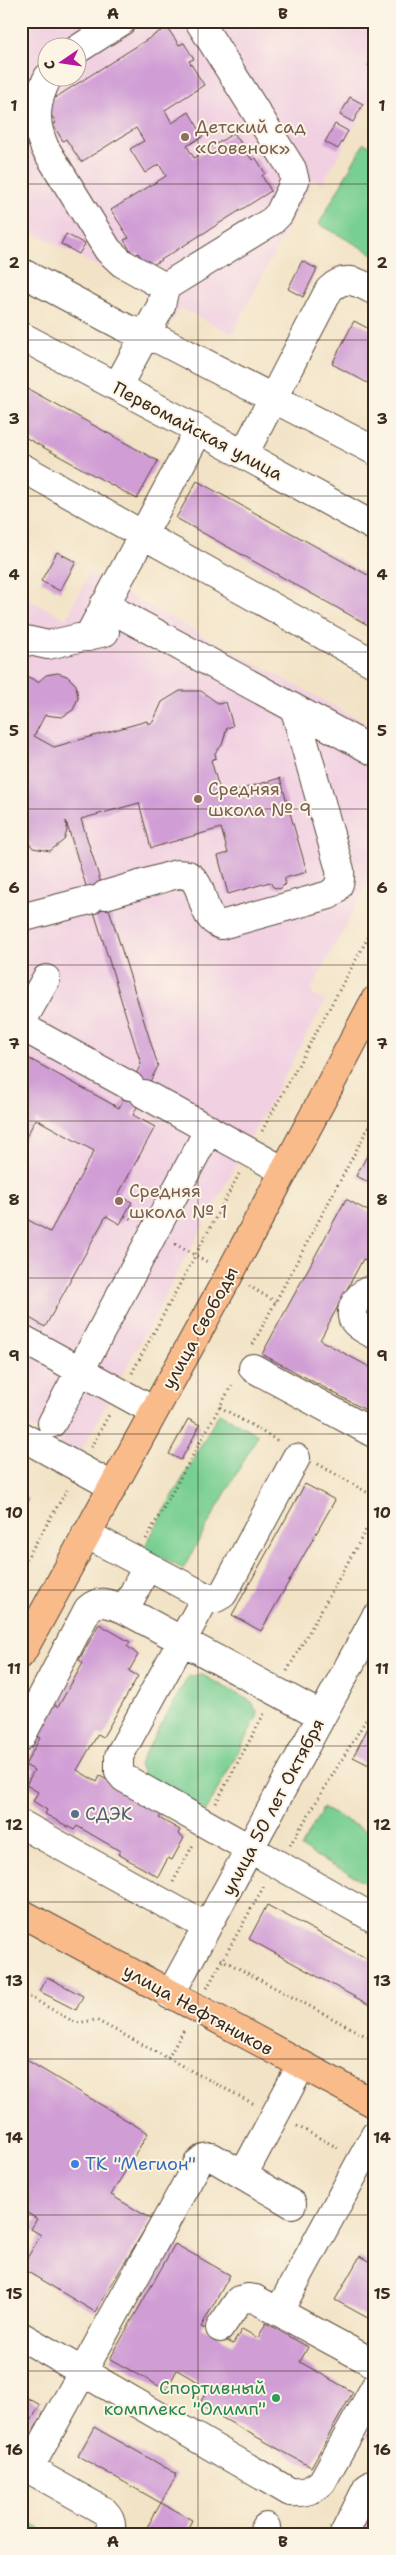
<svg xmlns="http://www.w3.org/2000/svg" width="396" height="2555" viewBox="0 0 396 2555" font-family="'Shantell Sans',sans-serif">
	<rect width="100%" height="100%" fill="#fcf5e5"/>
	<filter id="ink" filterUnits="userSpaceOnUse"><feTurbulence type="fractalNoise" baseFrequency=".02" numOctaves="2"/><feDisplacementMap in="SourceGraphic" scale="10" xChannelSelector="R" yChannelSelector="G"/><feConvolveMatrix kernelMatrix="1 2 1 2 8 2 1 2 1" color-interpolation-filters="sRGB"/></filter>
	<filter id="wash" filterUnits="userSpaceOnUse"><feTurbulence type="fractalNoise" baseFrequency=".0096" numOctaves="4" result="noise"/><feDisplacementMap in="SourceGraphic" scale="20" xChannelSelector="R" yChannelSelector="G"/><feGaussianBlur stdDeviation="1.12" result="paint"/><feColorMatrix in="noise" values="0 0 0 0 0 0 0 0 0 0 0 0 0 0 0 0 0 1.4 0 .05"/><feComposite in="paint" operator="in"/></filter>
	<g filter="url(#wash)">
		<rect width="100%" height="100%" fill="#f2e3c6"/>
		<path fill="#f1d0e2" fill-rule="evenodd" d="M 21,21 L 375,21 L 375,92 L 322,184 L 313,179 L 232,334 L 180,308 L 171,323 L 147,307 L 144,291 L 21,226 L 21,96 L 32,76 L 21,70 ZM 48,48 L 78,48 L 78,78 L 48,78 Z
			M 89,574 L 375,728 L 375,870 L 312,988 L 313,995 L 325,1001 L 82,1449 L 74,1451 L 21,1421 L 21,595 L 66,619 Z"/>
		<path fill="#78cf93" stroke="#5a7c58" d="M 364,143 L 375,149 L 375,255 L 319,224 Z
			M 219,1413 L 258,1435 L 183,1569 L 144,1548 Z
			M 201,1674 L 252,1702 L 258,1715 L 206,1811 L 144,1777 L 139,1764 L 188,1677 Z
			M 323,1808 L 375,1836 L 375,1887 L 301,1848 Z
			M 21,2518 L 48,2534 L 21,2534 Z"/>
		<g id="blocks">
			<path fill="#d09dd5" d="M 167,27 L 179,45 L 184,43 L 194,59 L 189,61 L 204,85 L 165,110 L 172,123 L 189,112 L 203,136 L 187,146 L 194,158 L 234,133 L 252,160 L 256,158 L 265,173 L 262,176 L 271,191 L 148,268 L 138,253 L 134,256 L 124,240 L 129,238 L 111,210 L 166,176 L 159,164 L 145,173 L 130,149 L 144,141 L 136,128 L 81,162 L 66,139 L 63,141 L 53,125 L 56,123 L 45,104 Z
				M 375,52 L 375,70 L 368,66 Z
				M 350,97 L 363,104 L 353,122 L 340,115 Z
				M 335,124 L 348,131 L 338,149 L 325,142 Z
				M 66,234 L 85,244 L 79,254 L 61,244 Z
				M 302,261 L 317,269 L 303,297 L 288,289 Z
				M 354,321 L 375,332 L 375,387 L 332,364 Z
				M 21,385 L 158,461 L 137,499 L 21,435 Z
				M 197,481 L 375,579 L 375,629 L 176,518 Z
				M 57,552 L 76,562 L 60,591 L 41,581 Z
				M 21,673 L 38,682 L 46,675 L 58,673 L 67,676 L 76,685 L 78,698 L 73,710 L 62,717 L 45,715 L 34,736 L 54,747 L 147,721 L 148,724 L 153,722 L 162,702 L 180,691 L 201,691 L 219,704 L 226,702 L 233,726 L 227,728 L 222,745 L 215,753 L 216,758 L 211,760 L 221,795 L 280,778 L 307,872 L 285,878 L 285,884 L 280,889 L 273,887 L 270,882 L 228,894 L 218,856 L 228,853 L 221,828 L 151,848 L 139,803 L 81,819 L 158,1066 L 133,1115 L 155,1127 L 118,1195 L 132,1202 L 120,1224 L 106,1216 L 45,1327 L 21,1313 L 21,1216 L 50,1232 L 94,1151 L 36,1119 L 21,1146 L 21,1070 L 28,1058 L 119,1108 L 141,1064 L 66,821 L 67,831 L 64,840 L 50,851 L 33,848 L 22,835 Z
				M 368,1154 L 375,1157 L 375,1185 L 356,1176 Z
				M 346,1199 L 375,1215 L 375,1265 L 363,1259 L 320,1340 L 375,1370 L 375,1415 L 262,1354 Z
				M 188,1419 L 200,1425 L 181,1460 L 169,1454 Z
				M 305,1484 L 335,1500 L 261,1631 L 232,1615 Z
				M 21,1494 L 29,1499 L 21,1514 Z
				M 99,1624 L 130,1642 L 127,1646 L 138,1655 L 129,1671 L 138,1676 L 103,1737 L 98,1734 L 77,1770 L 97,1782 L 100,1776 L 163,1812 L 159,1818 L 180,1830 L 178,1834 L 184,1838 L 172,1860 L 168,1858 L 158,1877 L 118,1854 L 120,1851 L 77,1826 L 74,1830 L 45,1814 L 47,1810 L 33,1801 L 38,1792 L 26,1785 L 34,1770 L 25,1765 L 40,1738 L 36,1736 L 54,1704 L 58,1707 L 83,1663 L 79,1660 Z
				M 370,1724 L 375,1727 L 375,1768 L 353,1757 Z
				M 267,1905 L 375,1963 L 375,2008 L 249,1939 Z
				M 47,1977 L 83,1996 L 76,2010 L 39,1991 Z
				M 25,2059 L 148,2133 L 111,2195 L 151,2219 L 95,2312 L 21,2268 L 41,2235 L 31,2229 L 37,2219 L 21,2209 L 21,2066 Z
				M 175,2244 L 230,2275 L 201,2327 L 233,2344 L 242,2329 L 258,2338 L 266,2323 L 308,2347 L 300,2362 L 353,2392 L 311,2467 L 199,2405 L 208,2388 L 177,2370 L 166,2390 L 110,2359 Z
				M 360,2256 L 375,2264 L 375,2322 L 335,2300 Z
				M 21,2394 L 40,2405 L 21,2439 Z
				M 375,2412 L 375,2443 L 366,2438 L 370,2431 L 366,2428 Z
				M 94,2427 L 177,2474 L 161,2503 L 192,2520 L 185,2534 L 143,2534 L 161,2503 L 78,2456 Z
				M 375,2504 L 375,2534 L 360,2534 Z"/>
		</g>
	</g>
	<g filter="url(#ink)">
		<use href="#blocks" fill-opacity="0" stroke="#564637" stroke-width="1"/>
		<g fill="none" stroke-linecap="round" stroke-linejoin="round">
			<defs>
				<path id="minor" d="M 78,49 L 122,21
					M 48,77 C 35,102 33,122 45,148 L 108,250 L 122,263 L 165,287
					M 21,272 L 126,328 L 162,341 L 375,451
					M 21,336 L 199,430 L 375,527
					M 117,387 L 161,306 L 165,287 L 272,221 L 279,214 L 295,181 L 292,169 L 199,21
					M 244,454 L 329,290 C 345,274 358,282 375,291
					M 21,467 L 375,664
					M 104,605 L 375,752
					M 88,637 L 199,430
					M 21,639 L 48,645 L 105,632
					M 105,895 L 177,874 L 188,875 C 207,886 198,916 221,925 L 329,895 C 339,888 341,883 340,870 L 295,710
					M 21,918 L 90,900
					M 21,1023 L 46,979
					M 21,1026 L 130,1086
					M 144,1094 L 284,1171
					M 375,1290 C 362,1288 346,1310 354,1321 C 359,1328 368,1331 375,1335
					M 21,1338 L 154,1411
					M 253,1368 L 375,1434
					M 52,1423 L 209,1129
					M 21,1436 L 112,1486
					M 86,1534 L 206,1597 L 216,1598 L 223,1594 L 296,1458
					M 206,1597 L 119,1756 L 119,1772 L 124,1778 L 375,1919
					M 125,1610 L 147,1566
					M 21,1737 L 88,1609 C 100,1598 111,1604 125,1610 L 322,1716
					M 21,1824 L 207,1927
					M 170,1995 L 375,1618
					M 243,2175 L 301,2066
					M 279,2311 L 375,2135
					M 220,2328 L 239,2300 L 247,2298 L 255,2299 L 375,2364
					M 21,2336 L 290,2492 C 304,2493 312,2491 322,2482 L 375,2387
					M 108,2534 C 114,2524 111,2518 104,2511 L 29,2469 L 198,2163 L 204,2158 L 212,2157 L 292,2204
					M 262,2534 L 266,2527
					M 344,2534 L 367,2488 L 375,2483"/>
				<path id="major" d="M 21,1654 L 229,1275 L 375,1000
					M 21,1913 L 375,2104"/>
			</defs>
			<use href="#minor" stroke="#564637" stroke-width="30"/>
			<use href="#major" stroke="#564637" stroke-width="30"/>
			<path stroke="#564637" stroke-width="3" stroke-dasharray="1 4" stroke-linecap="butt" d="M 262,1131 L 375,925
				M 125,1216 L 133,1220
				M 175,1244 L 209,1263
				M 249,1286 L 276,1302
				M 253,1344 L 375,1115
				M 132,1373 L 239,1174
				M 220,1407 L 280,1442
				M 91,1447 L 110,1413
				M 318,1464 L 375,1497
				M 146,1539 L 233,1383
				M 21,1568 L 67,1490
				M 287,1671 L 375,1514
				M 216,1803 L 265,1712
				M 290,1845 L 375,1705
				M 173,1882 L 194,1843
				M 221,1959 L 375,2041
				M 207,1988 L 265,1884
				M 21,1992 L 76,2023 L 96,2020 L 254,2104
				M 168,2058 L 185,2028
				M 297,2126 L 340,2149"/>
			<use href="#minor" stroke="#fff" stroke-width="28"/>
			<use href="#major" stroke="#fabb8b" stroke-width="28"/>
		</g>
	</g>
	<path fill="none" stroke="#3b2a1e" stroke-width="1" stroke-opacity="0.55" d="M 198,21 L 198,2534M 21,184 L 375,184M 21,340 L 375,340M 21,496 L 375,496M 21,652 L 375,652M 21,809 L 375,809M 21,965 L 375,965M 21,1121 L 375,1121M 21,1278 L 375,1278M 21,1434 L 375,1434M 21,1590 L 375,1590M 21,1746 L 375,1746M 21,1902 L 375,1902M 21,2059 L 375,2059M 21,2215 L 375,2215M 21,2371 L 375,2371"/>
	<g fill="#8d6e63" stroke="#fcf5e5" stroke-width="2">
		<circle cx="185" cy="137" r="5"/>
		<circle cx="198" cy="799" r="5"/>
		<circle cx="119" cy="1201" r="5"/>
	</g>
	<circle fill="#5c6f8a" stroke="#fcf5e5" stroke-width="2" cx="75" cy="1814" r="5"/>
	<circle fill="#3f7fe0" stroke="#fcf5e5" stroke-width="2" cx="75" cy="2164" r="5"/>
	<circle fill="#2e9e5b" stroke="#fcf5e5" stroke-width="2" cx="276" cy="2398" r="5"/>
	<g text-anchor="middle" stroke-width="4" stroke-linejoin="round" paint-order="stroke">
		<g font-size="18" fill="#785e54" stroke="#fcf5e5" text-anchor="start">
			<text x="195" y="133">Детский сад<tspan x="195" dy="21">«Совенок»</tspan></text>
			<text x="208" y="795">Средняя<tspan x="208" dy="21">школа № 9</tspan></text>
			<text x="129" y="1197">Средняя<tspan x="129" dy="21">школа № 1</tspan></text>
		</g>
		<g font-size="18" fill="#3b2a1e" stroke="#fcf5e5">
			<text transform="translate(198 431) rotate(28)" y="6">Первомайская улица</text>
			<text transform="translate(200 1328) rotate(-61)" y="6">улица Свободы</text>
			<text transform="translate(273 1807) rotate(-62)" y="6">улица 50 лет Октября</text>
			<text transform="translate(198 2010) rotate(29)" y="6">улица Нефтяников</text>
		</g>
		<g font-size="18" fill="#4e5e75" stroke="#fcf5e5" text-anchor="start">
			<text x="85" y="1820">СДЭК</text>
		</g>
		<g font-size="18" fill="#366cbe" stroke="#fcf5e5" text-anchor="start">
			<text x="85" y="2170">ТК "Мегион"</text>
		</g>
		<g font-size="18" fill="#27864d" stroke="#fcf5e5" text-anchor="end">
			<text x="266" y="2394">Спортивный<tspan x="266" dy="21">комплекс "Олимп"</tspan></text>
		</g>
	</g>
	<rect width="396" height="2555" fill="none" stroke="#fcf5e5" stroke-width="55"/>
	<g transform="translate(62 62) rotate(257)"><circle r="24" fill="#fcf5e5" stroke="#afa495"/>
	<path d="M0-4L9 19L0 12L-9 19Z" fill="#b5179e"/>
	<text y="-8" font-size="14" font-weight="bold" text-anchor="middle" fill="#3b2a1e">С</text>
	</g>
	<rect x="28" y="28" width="340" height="2500" fill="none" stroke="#3b2a1e" stroke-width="2"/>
	<g font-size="16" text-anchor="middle" font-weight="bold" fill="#3b2a1e">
		<text x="113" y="19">A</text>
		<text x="283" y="19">B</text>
		<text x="14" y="111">1</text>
		<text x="382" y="111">1</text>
		<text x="14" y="268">2</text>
		<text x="382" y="268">2</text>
		<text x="14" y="424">3</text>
		<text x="382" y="424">3</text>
		<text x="14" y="580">4</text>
		<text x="382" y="580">4</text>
		<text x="14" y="736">5</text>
		<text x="382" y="736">5</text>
		<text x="14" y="893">6</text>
		<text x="382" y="893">6</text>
		<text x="14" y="1049">7</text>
		<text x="382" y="1049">7</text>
		<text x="14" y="1205">8</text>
		<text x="382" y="1205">8</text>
		<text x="14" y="1361">9</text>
		<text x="382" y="1361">9</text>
		<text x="14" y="1518">10</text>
		<text x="382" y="1518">10</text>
		<text x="14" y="1674">11</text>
		<text x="382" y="1674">11</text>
		<text x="14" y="1830">12</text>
		<text x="382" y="1830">12</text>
		<text x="14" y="1986">13</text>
		<text x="382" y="1986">13</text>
		<text x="14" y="2143">14</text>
		<text x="382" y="2143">14</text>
		<text x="14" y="2299">15</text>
		<text x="382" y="2299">15</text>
		<text x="14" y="2455">16</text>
		<text x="382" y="2455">16</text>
		<text x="113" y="2547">A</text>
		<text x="283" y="2547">B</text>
	</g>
</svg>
